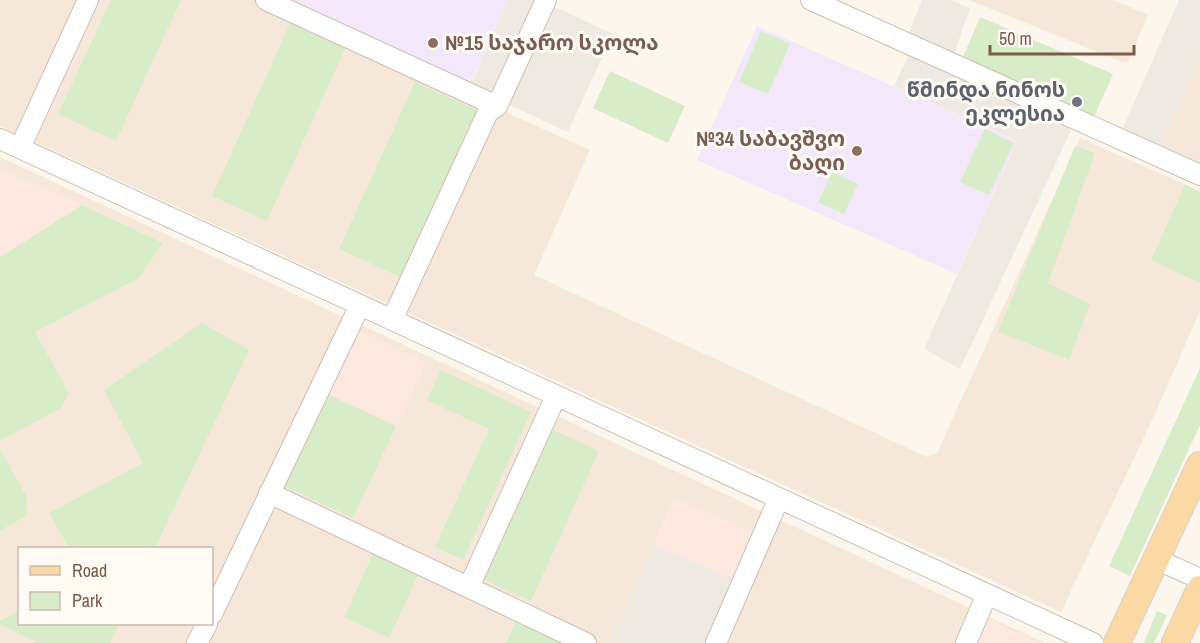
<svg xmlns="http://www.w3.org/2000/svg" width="1200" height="643" viewBox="0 0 1200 643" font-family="'Archivo Narrow','Noto Sans Georgian',sans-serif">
	<rect width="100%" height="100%" fill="#fdf6ec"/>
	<path fill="#f5e8da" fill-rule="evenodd" d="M 0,0 L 256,0 L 590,150 L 534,275 L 927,457 L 937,453 L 1080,138 L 1200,191 L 1200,311 L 1154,416 L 1061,612 L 0,126 Z
		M 969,0 L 1114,0 L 1148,15 L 1127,64 Z
		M 1200,54 L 1200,164 L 1160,146 Z
		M 0,157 L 1045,643 L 1038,643 L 980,616 L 967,643 L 707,643 L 612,638 L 619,643 L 571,643 L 517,619 L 506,643 L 0,643 L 0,531 L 28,515 L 26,495 L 0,449 L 0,441 L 60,408 L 34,332 L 139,278 L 163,243 L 0,169 ZM 20,548 L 212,548 L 212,624 L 20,624 Z"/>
	<path fill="#fde8e0" d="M 0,169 L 82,205 L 0,257 Z
		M 355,329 L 426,363 L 396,426 L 325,393 Z
		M 674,497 L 755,534 L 735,580 L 653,545 Z
		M 980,616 L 1038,643 L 967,643 Z"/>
	<path fill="#efe9e4" d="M 508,0 L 540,0 L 613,34 L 568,132 L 470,87 Z
		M 922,0 L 950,0 L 970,8 L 951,63 L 905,42 Z
		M 1179,0 L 1200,0 L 1200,54 L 1160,146 L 1122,130 Z
		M 909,54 L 1074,124 L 960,369 L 924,349 L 1017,141 L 894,86 Z
		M 653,545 L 735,580 L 707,643 L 619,643 L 612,638 Z"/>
	<path fill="#f3e8fa" d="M 284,0 L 508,0 L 470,86 Z
		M 757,26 L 1017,141 L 957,274 L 697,160 Z"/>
	<path fill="#d8ecc9" d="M 111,0 L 181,0 L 116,141 L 58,114 Z
		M 980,17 L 1113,74 L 1093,119 L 961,62 Z
		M 292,19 L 347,44 L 267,221 L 212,196 Z
		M 761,31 L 790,44 L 768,94 L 739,82 Z
		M 610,71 L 685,106 L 668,143 L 593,108 Z
		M 415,82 L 481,112 L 405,279 L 339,249 Z
		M 985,129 L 1014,143 L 989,195 L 960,182 Z
		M 1075,146 L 1095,153 L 1048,283 L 1090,304 L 1069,360 L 998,332 Z
		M 832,172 L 858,184 L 844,214 L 818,202 Z
		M 1185,185 L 1200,192 L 1200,283 L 1151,260 Z
		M 82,205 L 163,243 L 139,278 L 35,332 L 69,393 L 61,408 L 0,441 L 0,257 Z
		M 202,323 L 249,350 L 155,548 L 69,548 L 49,513 L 143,463 L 104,390 Z
		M 1200,368 L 1200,425 L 1130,576 L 1109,566 Z
		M 441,370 L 531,412 L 463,560 L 435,547 L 489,429 L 427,400 Z
		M 325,393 L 396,426 L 353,518 L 282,485 Z
		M 547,427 L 599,451 L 531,601 L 479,578 Z
		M 0,449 L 26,495 L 28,515 L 0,531 Z
		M 375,550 L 420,571 L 389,638 L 344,617 Z
		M 19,611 L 20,624 L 119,624 L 110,643 L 38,643 L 0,624 L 0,621 Z
		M 1157,611 L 1167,615 L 1154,643 L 1144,643 Z
		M 517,619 L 571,643 L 506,643 Z"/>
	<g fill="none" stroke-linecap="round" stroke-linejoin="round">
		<defs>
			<path id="minor" d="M 266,0 L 497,106
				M 811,0 L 1200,175
				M 0,139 L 1093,643
				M 20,148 L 88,0
				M 392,320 L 488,112 L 497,106 L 546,0
				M 269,493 L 586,643
				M 1156,559 L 1200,579
				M 469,587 L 556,396
				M 212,614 L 360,305
				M 197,643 L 207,624
				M 716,643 L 779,498
				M 966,643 L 987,594"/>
			<path id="major" d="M 1117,643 L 1200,465
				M 1175,643 L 1200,589"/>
		</defs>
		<use href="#minor" stroke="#d1beb0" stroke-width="22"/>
		<use href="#major" stroke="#dad1cd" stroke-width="28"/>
		<use href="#minor" stroke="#fff" stroke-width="20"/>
		<use href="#major" stroke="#fbd9a5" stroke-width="26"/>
	</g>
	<g fill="#8d6e63" stroke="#fffaf3" stroke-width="2">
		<circle cx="433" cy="43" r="6"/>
		<circle cx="857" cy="151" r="6"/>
	</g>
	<circle fill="#6b7280" stroke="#fffaf3" stroke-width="2" cx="1077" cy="102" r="6"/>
	<g text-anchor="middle" stroke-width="6" stroke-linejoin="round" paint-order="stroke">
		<g font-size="21" font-weight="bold" fill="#785e54" stroke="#fffaf3" text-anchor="start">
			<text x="445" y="50">№15 საჯარო სკოლა</text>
			<text x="845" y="146" text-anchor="end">№34 საბავშვო<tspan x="845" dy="24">ბაღი</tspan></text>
		</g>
		<g font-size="21" font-weight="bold" fill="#5b616d" stroke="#fffaf3" text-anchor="end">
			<text x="1065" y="97">წმინდა ნინოს<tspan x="1065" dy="24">ეკლესია</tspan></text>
		</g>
	</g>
	<rect x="18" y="547" width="195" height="78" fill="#fffaf3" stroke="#cabbb1" stroke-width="1.5"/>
	<rect x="30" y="566" width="30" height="9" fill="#fbd9a5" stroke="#cabbb1" stroke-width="1.5"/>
	<text x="72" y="577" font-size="18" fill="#7a5c4d">Road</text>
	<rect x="30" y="592" width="30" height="18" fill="#d8ecc9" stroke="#cabbb1" stroke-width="1.5"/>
	<text x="72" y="607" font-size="18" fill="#7a5c4d">Park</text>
	<path d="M990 45v9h144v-9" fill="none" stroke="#7a5c4d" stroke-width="3"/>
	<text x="999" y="45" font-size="18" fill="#7a5c4d" stroke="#fffaf3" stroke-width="4.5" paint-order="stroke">50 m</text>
</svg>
